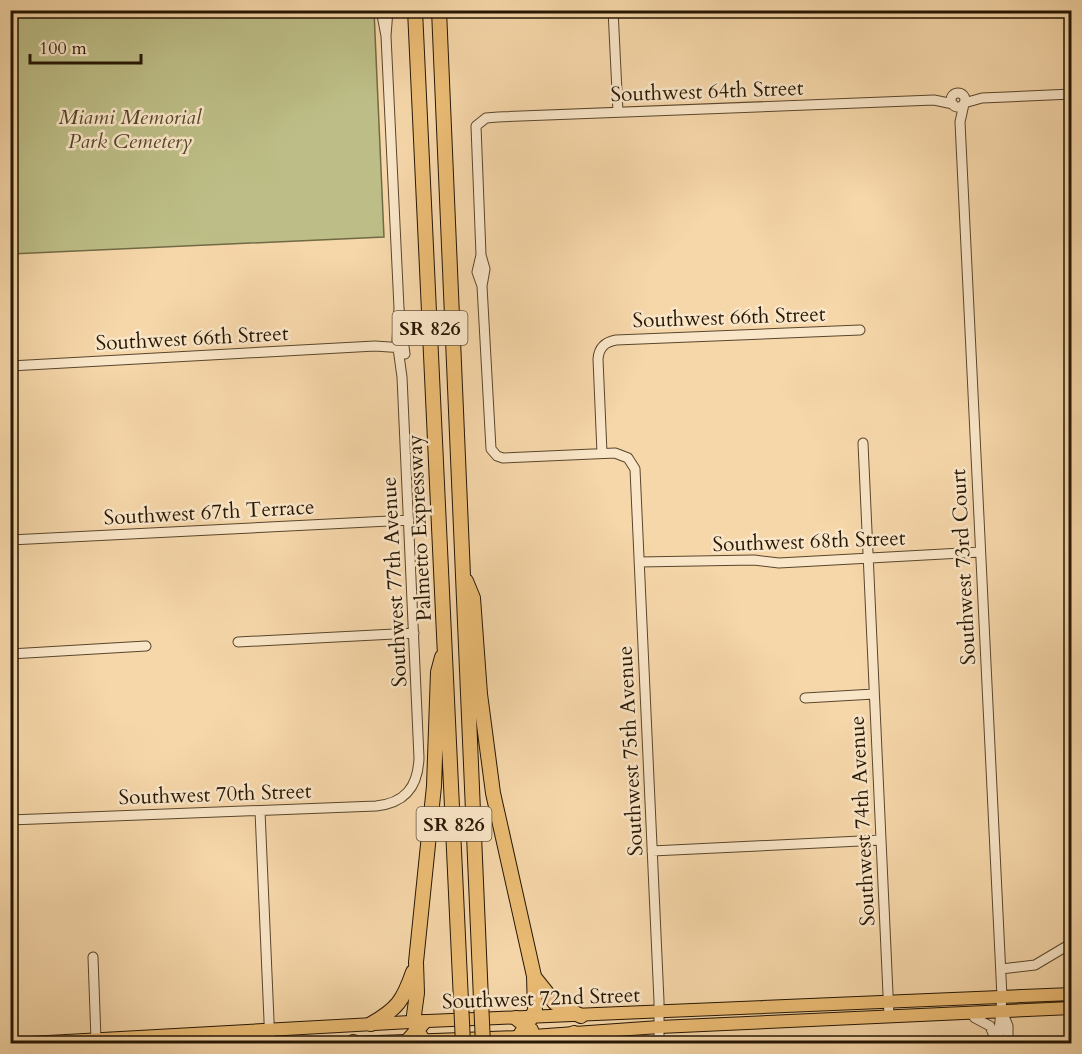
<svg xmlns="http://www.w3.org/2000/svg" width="1082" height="1054" viewBox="0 0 1082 1054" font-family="Cardo,serif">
	<rect width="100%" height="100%" fill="#f6d7a9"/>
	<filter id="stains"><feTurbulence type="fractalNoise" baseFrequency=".00333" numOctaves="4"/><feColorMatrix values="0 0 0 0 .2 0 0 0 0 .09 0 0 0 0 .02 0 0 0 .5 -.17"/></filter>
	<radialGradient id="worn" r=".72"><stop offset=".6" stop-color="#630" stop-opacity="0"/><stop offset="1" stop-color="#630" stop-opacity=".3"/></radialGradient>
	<path fill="#bdbe87" stroke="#716a45" stroke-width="1.5" d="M 10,11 L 374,11 L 384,237 L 11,254 Z"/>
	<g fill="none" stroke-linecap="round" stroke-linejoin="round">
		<defs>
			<path id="minor" d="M 381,10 L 386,36
				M 388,10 L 386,36 L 399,308 L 405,354
				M 613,10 L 618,112
				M951 100a7 7 0 1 1 14 0a7 7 0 1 1-14 0Z
				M 964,103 L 982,98 L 1072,94
				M 964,104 L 960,122 L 1002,997 L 998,1044
				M 481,255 L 477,272 L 482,286
				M 10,366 L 375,346 L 404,348
				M 863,443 L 889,1016
				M 602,453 L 598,359 C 599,347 605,342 616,340 L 860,330
				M 10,540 L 409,520
				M 639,562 L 754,560 L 779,563 L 980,552
				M 238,642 L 414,633
				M 10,654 L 146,646
				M 805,698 L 874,694
				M 260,811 L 270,1044
				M 10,820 L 376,806 C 405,803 418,787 419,758 L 402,377 L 397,341 L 399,308
				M 652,851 L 881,840
				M 93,957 L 96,1040
				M 1001,969 L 1035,965 L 1072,943
				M 1002,1011 L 1008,1026 L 1008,1044
				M 970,1012 L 975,1018 L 990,1026 L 996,1041
				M 659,1044 L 659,1001 L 635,469 L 628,458 L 615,453 L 503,458 L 497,456 L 491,449 L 482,286 L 485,269 L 481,255 L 476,126 L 486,118 L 498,117 L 934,100 L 953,104"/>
			<path id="major" d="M 12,1044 L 428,1021 L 1072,994
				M 323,1044 L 519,1037 L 659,1027 L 1072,1008"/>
			<path id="highway" d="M 415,10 L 461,1001
				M 439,10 L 481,1000
				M 466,581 L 473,598 L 480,694 L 493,793 L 534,976 L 535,1011 L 519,1037
				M 535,978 L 555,1003 L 581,1016
				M 516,1018 L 531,1030 L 535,1044
				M 371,1024 C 397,1009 403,1001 413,972
				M 423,1040 L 416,1029 L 414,1015 L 417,993 L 416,962 L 434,786 L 438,672 L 442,657
				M 353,1042 L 358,1044
				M 405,1044 L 424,1022
				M 559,1044 L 574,1033"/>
		</defs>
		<use href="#minor" stroke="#59462c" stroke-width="11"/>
		<use href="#major" stroke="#251603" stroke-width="14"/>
		<use href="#highway" stroke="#251603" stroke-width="16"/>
		<use href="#minor" stroke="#f9e5c7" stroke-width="9"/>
		<use href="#major" stroke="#ebbc74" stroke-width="12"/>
		<use href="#highway" stroke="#ebbc74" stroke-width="14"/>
		<defs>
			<path id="highway-bridge" d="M 481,1000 L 483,1044
				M 461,1001 L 463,1044"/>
		</defs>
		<use href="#highway-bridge" stroke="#251603" stroke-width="16" stroke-linecap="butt"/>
		<use href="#highway-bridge" stroke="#ebbc74" stroke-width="14"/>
	</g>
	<g text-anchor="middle" stroke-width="5" stroke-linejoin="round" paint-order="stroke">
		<g fill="#f9e5c7" stroke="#65543e" stroke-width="1.5">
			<rect x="392.5" y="311" width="75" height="34" rx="4.5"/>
			<rect x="416.5" y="807" width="75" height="34" rx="4.5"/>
		</g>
		<g font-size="20" font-weight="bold" fill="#251603">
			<text x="430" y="335">SR 826</text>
			<text x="454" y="831">SR 826</text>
		</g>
		<g font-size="21" fill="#251603" stroke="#f9e5c7">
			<text transform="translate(707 91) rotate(-2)" y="7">Southwest 64th Street</text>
			<text transform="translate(729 317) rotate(-2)" y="7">Southwest 66th Street</text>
			<text transform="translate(192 338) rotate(-3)" y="7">Southwest 66th Street</text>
			<text transform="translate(209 512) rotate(-3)" y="7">Southwest 67th Terrace</text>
			<text transform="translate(419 528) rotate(-93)" y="7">Palmetto Expressway</text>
			<text transform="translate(809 541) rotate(-2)" y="7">Southwest 68th Street</text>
			<text transform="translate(963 567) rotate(-93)" y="7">Southwest 73rd Court</text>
			<text transform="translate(394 582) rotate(-93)" y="7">Southwest 77th Avenue</text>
			<text transform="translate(630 751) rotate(-93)" y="7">Southwest 75th Avenue</text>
			<text transform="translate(215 794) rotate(-2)" y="7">Southwest 70th Street</text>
			<text transform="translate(862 821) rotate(-93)" y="7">Southwest 74th Avenue</text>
			<text transform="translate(541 998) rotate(-2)" y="7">Southwest 72nd Street</text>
		</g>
		<g font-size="21" font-style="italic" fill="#53482b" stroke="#f9e5c7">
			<text x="130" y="124">Miami Memorial<tspan x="130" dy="24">Park Cemetery</tspan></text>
		</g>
	</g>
	<rect width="1082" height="1054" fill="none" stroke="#f6d7a9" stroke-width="36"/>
	<rect x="12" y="12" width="1058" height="1030" fill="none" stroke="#251603" stroke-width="3"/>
	<rect x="18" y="18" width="1046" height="1018" fill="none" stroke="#251603" stroke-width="1.5"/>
	<path d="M30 54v9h111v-9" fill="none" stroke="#251603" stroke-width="3"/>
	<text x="39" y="54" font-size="18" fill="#251603" stroke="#f9e5c7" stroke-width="4.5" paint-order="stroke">100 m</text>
	<rect width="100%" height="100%" filter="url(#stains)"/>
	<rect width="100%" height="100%" fill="url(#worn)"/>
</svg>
